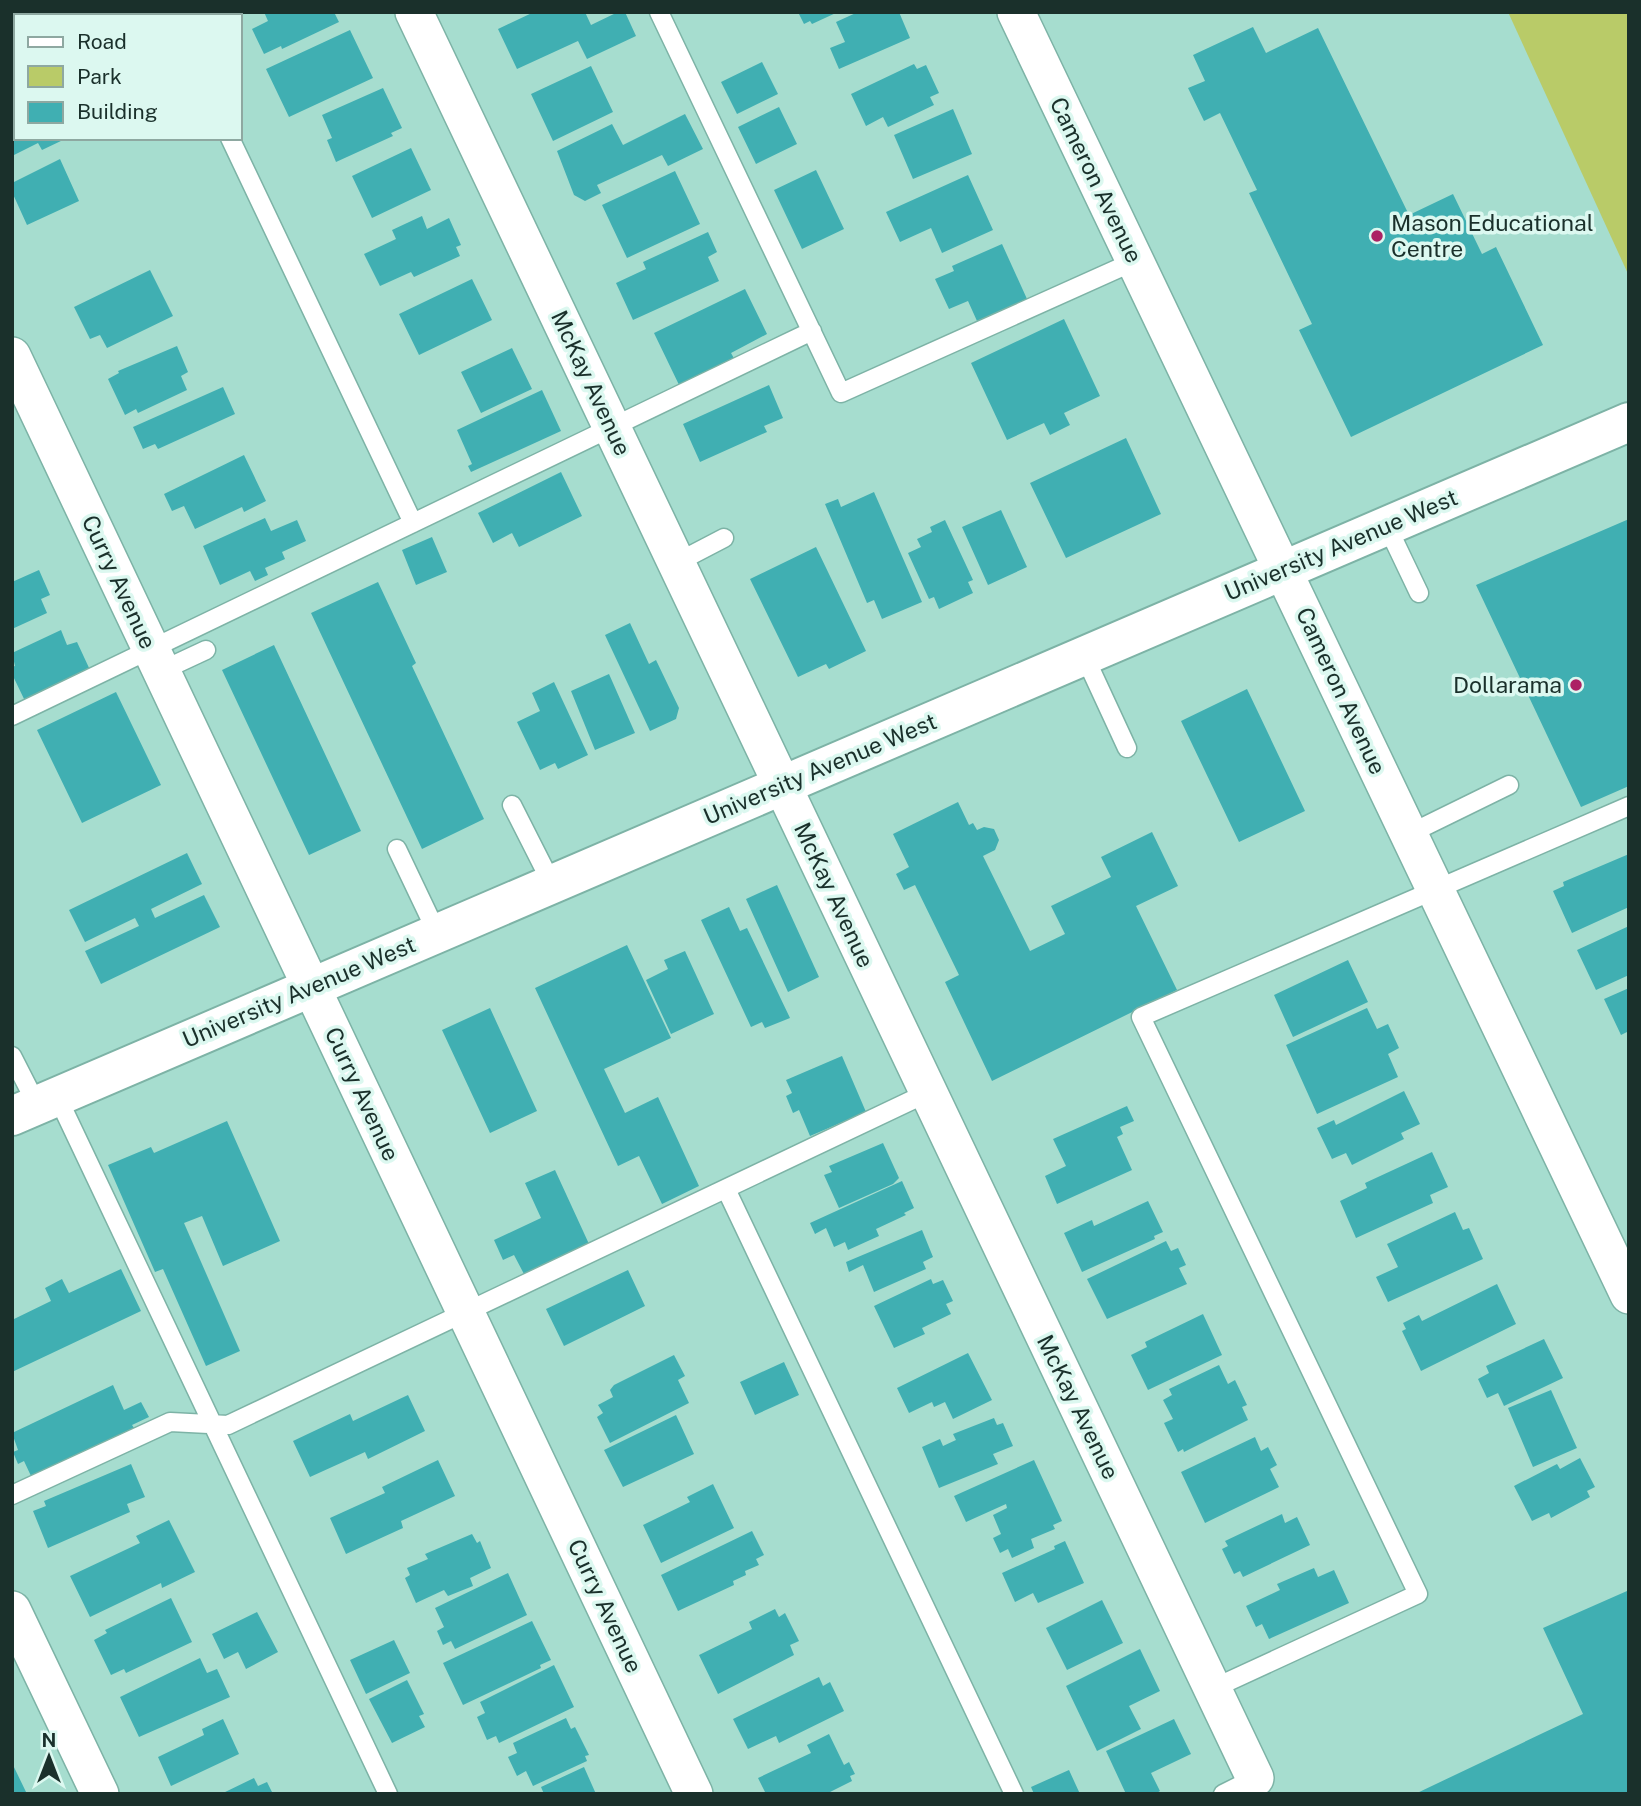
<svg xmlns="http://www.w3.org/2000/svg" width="1641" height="1806" viewBox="0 0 1641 1806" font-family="'Public Sans',sans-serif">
	<rect width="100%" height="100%" fill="#a6ddcf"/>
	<path fill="#b9cb68" d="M 1508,12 L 1629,12 L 1629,276 Z"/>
	<path fill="#40afb2" d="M 12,12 L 51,12 L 53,16 L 16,16 L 16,45 L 12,46 Z
		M 264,12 L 334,12 L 339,22 L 282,49 L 281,46 L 264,54 L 252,29 L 268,21 Z
		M 534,12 L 585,12 L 591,25 L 618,12 L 625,12 L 636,36 L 587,59 L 578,41 L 517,69 L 498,29 Z
		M 798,12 L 838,12 L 812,24 L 810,21 L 804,24 Z
		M 858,12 L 899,12 L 910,38 L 839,69 L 830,48 L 845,42 L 836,22 Z
		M 1253,27 L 1266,53 L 1318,28 L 1409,215 L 1453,194 L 1482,254 L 1496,247 L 1543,345 L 1351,437 L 1299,330 L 1312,324 L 1249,193 L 1257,190 L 1220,113 L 1204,121 L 1188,88 L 1205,81 L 1193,55 Z
		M 350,30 L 373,78 L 289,117 L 266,69 Z
		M 762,62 L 778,94 L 737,114 L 721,82 Z
		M 914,64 L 917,69 L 926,65 L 939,93 L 930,97 L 934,105 L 888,127 L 883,117 L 866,126 L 851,94 Z
		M 591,66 L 613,112 L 553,141 L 531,94 Z
		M 383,88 L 402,128 L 391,133 L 393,136 L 336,162 L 327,140 L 332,138 L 322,115 Z
		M 16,103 L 16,138 L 62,138 L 63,140 L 42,150 L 38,143 L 12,156 L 12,104 Z
		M 779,107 L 797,144 L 756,164 L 738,127 Z
		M 953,109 L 972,154 L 913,179 L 894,135 Z
		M 685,114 L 703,149 L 668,166 L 662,155 L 597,185 L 601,193 L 585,201 L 574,195 L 557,151 L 612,124 L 623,145 Z
		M 411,148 L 431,190 L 372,218 L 352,176 Z
		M 60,159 L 79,201 L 27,225 L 12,192 L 12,183 Z
		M 816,170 L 844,229 L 802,249 L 774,190 Z
		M 675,171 L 700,224 L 627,258 L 602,205 Z
		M 968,175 L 993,230 L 942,253 L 931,228 L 900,242 L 886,212 Z
		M 422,216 L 427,229 L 449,218 L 461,245 L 456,247 L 460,256 L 414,277 L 411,272 L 380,286 L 364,254 L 396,239 L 392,230 Z
		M 708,232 L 717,252 L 708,257 L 719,281 L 633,320 L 616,283 L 646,269 L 643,262 Z
		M 1002,244 L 1027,299 L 977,321 L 968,301 L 949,309 L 935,279 L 954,271 L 952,266 Z
		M 150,270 L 173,316 L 107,348 L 100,335 L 90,339 L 74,307 Z
		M 472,279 L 492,320 L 419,355 L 399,314 Z
		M 745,289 L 767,334 L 731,353 L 736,362 L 681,389 L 654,333 Z
		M 1064,319 L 1100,396 L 1064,413 L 1070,425 L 1050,435 L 1044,423 L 1007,440 L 971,363 Z
		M 177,346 L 188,372 L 181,376 L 187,390 L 138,413 L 136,409 L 125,415 L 108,379 L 119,373 L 118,371 Z
		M 512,348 L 532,389 L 481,413 L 461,372 Z
		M 769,385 L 783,418 L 764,426 L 767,432 L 700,462 L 683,424 Z
		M 223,387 L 235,414 L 158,449 L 155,444 L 143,449 L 133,427 Z
		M 542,390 L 561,431 L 471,472 L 468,466 L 472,464 L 457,430 Z
		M 1126,438 L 1161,514 L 1066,558 L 1030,483 Z
		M 244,455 L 266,501 L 244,512 L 242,507 L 195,529 L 184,506 L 172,511 L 164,494 Z
		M 561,472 L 582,516 L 519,547 L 512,533 L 493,543 L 478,513 Z
		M 874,492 L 922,602 L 882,619 L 874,600 L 867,603 L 825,504 L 838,499 L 841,507 Z
		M 1001,510 L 1027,567 L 988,585 L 962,527 Z
		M 265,518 L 271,531 L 297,520 L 306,541 L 282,552 L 285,559 L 265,568 L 268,575 L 255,581 L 250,571 L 220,585 L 203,546 Z
		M 1629,519 L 1629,786 L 1581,807 L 1476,585 Z
		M 945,520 L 973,580 L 968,582 L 973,593 L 939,609 L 934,597 L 929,599 L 908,553 L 921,547 L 917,539 L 932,532 L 930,527 Z
		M 432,537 L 447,572 L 416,585 L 402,550 Z
		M 816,547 L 866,651 L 829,669 L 826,664 L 798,677 L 750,579 Z
		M 39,570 L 50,595 L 41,599 L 47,613 L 12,629 L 12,582 Z
		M 378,582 L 416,663 L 412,666 L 484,819 L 422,849 L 311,613 Z
		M 630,623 L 649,664 L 656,660 L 679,708 L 676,719 L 650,731 L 605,635 Z
		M 61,630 L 67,645 L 77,642 L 90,670 L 25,701 L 12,674 L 12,667 L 15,666 L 12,653 Z
		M 274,645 L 361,831 L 309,855 L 222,670 Z
		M 609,674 L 635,733 L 595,750 L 571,691 Z
		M 554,682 L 588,755 L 558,769 L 555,763 L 540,770 L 517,722 L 540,711 L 532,693 Z
		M 1247,689 L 1305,811 L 1239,842 L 1181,721 Z
		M 116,692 L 161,785 L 82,823 L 37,730 Z
		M 958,802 L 969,825 L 973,823 L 977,830 L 984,827 L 994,829 L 999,840 L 995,850 L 983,856 L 1030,951 L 1065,934 L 1051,906 L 1111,877 L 1101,857 L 1152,832 L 1178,886 L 1136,906 L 1177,990 L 992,1081 L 945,982 L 959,975 L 915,885 L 904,890 L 896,874 L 909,867 L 893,834 Z
		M 187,853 L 202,884 L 151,909 L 155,918 L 204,895 L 220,927 L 101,984 L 85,951 L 139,926 L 135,918 L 85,942 L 69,910 Z
		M 1629,854 L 1629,907 L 1572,933 L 1553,891 L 1564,886 L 1563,882 Z
		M 777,885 L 819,977 L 788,992 L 746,899 Z
		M 729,907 L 740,931 L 747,928 L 790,1018 L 765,1028 L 762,1022 L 751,1027 L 701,920 Z
		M 1629,926 L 1629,975 L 1596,990 L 1577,950 Z
		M 627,945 L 671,1038 L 604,1069 L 625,1113 L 658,1097 L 699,1186 L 662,1204 L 639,1156 L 618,1166 L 535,988 Z
		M 685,951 L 714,1014 L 671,1034 L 646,980 L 668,969 L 664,960 Z
		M 1348,960 L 1368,1002 L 1293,1037 L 1274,995 Z
		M 1629,988 L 1629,1031 L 1621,1035 L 1604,999 Z
		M 490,1008 L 537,1111 L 490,1133 L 442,1030 Z
		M 1367,1008 L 1377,1029 L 1388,1024 L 1399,1048 L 1388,1054 L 1398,1077 L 1317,1114 L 1286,1045 Z
		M 842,1056 L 866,1112 L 810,1136 L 799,1110 L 793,1113 L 786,1096 L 792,1093 L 786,1080 Z
		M 1404,1091 L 1420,1124 L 1401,1133 L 1404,1139 L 1352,1165 L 1346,1153 L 1332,1159 L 1317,1128 L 1334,1120 L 1336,1125 Z
		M 1127,1106 L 1134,1121 L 1120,1127 L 1123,1134 L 1117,1137 L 1132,1170 L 1057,1204 L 1045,1176 L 1066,1166 L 1053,1139 Z
		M 227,1121 L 280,1241 L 223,1266 L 202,1216 L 184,1223 L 240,1351 L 206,1366 L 163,1269 L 155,1272 L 108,1165 L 151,1147 L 154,1153 Z
		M 883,1143 L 899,1178 L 893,1184 L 839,1208 L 824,1175 L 832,1172 L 829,1166 Z
		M 1432,1152 L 1448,1187 L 1430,1195 L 1433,1203 L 1356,1238 L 1340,1201 L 1367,1188 L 1365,1183 Z
		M 555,1170 L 589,1244 L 524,1274 L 514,1255 L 503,1260 L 494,1240 L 541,1218 L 525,1183 Z
		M 902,1181 L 914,1208 L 904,1213 L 906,1215 L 876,1229 L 879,1236 L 848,1250 L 845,1242 L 834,1247 L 826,1228 L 815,1234 L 810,1223 Z
		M 1148,1201 L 1163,1232 L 1154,1236 L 1155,1239 L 1082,1272 L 1064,1233 L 1092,1220 L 1094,1226 Z
		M 1455,1212 L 1463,1230 L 1469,1228 L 1483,1259 L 1388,1302 L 1376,1277 L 1398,1267 L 1387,1244 Z
		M 922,1230 L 933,1257 L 923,1262 L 926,1269 L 874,1292 L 863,1265 L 849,1272 L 846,1262 Z
		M 1166,1241 L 1171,1251 L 1178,1248 L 1186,1265 L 1179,1268 L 1187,1284 L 1107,1319 L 1087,1279 Z
		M 121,1269 L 141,1311 L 12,1372 L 12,1320 L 51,1301 L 45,1288 L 62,1279 L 69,1293 Z
		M 628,1270 L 645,1306 L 564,1346 L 546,1309 Z
		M 931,1279 L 933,1284 L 943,1280 L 953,1301 L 946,1304 L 951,1314 L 922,1328 L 925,1334 L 894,1348 L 874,1306 Z
		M 1497,1284 L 1516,1324 L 1421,1371 L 1402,1331 L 1406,1329 L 1403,1323 L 1419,1315 L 1422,1321 Z
		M 1203,1314 L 1222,1355 L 1148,1390 L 1131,1355 L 1147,1347 L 1145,1342 Z
		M 1544,1339 L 1563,1378 L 1504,1406 L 1498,1393 L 1487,1398 L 1478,1379 L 1489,1373 L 1486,1366 Z
		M 968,1353 L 992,1400 L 953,1419 L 945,1402 L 934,1407 L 932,1402 L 909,1413 L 897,1388 Z
		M 674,1355 L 685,1376 L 678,1380 L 689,1403 L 610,1443 L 597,1417 L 603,1413 L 598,1405 L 613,1397 L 610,1390 L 614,1385 Z
		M 784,1362 L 799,1395 L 755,1415 L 740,1382 Z
		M 1219,1365 L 1228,1384 L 1235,1380 L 1247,1405 L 1242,1407 L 1248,1420 L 1184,1452 L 1183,1449 L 1178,1452 L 1164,1423 L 1173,1419 L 1163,1400 L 1172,1395 L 1169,1389 Z
		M 113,1385 L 124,1410 L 141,1402 L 149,1417 L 132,1425 L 134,1428 L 31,1476 L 24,1461 L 18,1464 L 13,1452 L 18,1450 L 12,1433 Z
		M 1551,1390 L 1577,1448 L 1533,1467 L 1508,1408 Z
		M 408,1395 L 425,1431 L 368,1459 L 365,1452 L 310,1477 L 293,1441 L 350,1414 L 353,1421 Z
		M 676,1415 L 694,1454 L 623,1487 L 604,1450 Z
		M 994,1418 L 997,1425 L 1003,1423 L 1013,1446 L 993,1454 L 998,1464 L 939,1488 L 922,1447 L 940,1439 L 943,1446 L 956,1440 L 953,1434 Z
		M 1255,1437 L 1261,1451 L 1268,1447 L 1277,1465 L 1270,1469 L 1279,1487 L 1205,1523 L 1181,1472 Z
		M 1580,1458 L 1595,1487 L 1587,1491 L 1590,1497 L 1551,1518 L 1549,1513 L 1532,1521 L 1514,1486 L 1557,1464 L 1560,1469 Z
		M 438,1460 L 455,1496 L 401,1521 L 403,1528 L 346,1554 L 330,1518 L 385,1493 L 382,1487 Z
		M 1034,1460 L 1062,1521 L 1053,1525 L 1055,1529 L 1031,1539 L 1034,1548 L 1012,1558 L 1008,1549 L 1000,1553 L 993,1538 L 1001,1534 L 993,1515 L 1007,1508 L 1006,1504 L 966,1522 L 954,1496 Z
		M 131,1464 L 145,1497 L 127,1504 L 130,1512 L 48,1548 L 33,1511 L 46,1506 L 44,1501 Z
		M 713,1484 L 734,1528 L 661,1563 L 643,1525 L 690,1502 L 687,1497 Z
		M 1282,1514 L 1285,1523 L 1297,1517 L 1310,1545 L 1243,1577 L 1240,1571 L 1234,1574 L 1222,1549 L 1228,1546 L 1225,1541 Z
		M 169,1520 L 195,1572 L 162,1588 L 161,1583 L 90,1617 L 70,1576 L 140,1543 L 136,1536 Z
		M 752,1531 L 764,1555 L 756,1559 L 759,1565 L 745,1571 L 746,1575 L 733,1581 L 734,1585 L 678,1611 L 661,1575 Z
		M 472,1534 L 477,1543 L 480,1541 L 491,1568 L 470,1578 L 473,1586 L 448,1596 L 444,1590 L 416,1603 L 405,1578 L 410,1575 L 407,1568 L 428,1559 L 425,1554 Z
		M 1065,1541 L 1084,1583 L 1038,1603 L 1033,1593 L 1015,1602 L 1002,1573 L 1055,1549 L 1054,1546 Z
		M 1314,1568 L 1318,1577 L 1334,1570 L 1349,1603 L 1269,1639 L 1262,1624 L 1256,1627 L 1246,1606 L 1280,1590 L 1277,1584 Z
		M 508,1573 L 527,1615 L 455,1649 L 451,1641 L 443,1645 L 437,1631 L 444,1627 L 435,1608 Z
		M 1627,1591 L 1629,1595 L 1629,1794 L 1415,1794 L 1583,1714 L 1543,1628 Z
		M 171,1598 L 192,1642 L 126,1673 L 124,1669 L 111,1675 L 94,1640 L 107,1633 L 105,1630 Z
		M 1102,1600 L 1123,1643 L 1067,1670 L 1046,1628 Z
		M 775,1609 L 779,1617 L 785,1613 L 799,1641 L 790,1645 L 794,1655 L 718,1694 L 699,1655 L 752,1629 L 749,1622 Z
		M 257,1612 L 278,1652 L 246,1669 L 238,1652 L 224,1659 L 212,1634 Z
		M 532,1621 L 551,1660 L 540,1665 L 541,1668 L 463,1705 L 443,1663 Z
		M 394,1640 L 410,1673 L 366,1694 L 350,1660 Z
		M 1140,1649 L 1160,1691 L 1129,1706 L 1141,1729 L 1097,1751 L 1066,1686 Z
		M 200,1658 L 207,1673 L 217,1669 L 230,1697 L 139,1737 L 120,1697 Z
		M 554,1665 L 574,1707 L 499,1743 L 496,1736 L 487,1740 L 477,1717 L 485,1713 L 480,1702 Z
		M 819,1677 L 823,1686 L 830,1682 L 844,1711 L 779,1743 L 776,1736 L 748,1749 L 733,1719 Z
		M 407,1680 L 424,1714 L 419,1716 L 425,1727 L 392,1743 L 369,1699 Z
		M 566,1718 L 571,1729 L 575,1727 L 589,1755 L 585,1756 L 587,1761 L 533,1786 L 526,1771 L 517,1776 L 508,1757 L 517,1753 L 513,1743 Z
		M 223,1719 L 239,1754 L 171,1786 L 158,1757 L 204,1735 L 202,1729 Z
		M 1174,1719 L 1191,1754 L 1151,1773 L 1160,1791 L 1155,1794 L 1126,1794 L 1106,1751 Z
		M 829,1734 L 844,1765 L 849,1762 L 855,1774 L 850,1776 L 852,1781 L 826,1794 L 766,1794 L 758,1778 L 811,1753 L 807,1745 Z
		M 12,1763 L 27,1794 L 12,1794 Z
		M 584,1767 L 596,1794 L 544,1794 L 541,1787 Z
		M 1069,1770 L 1080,1794 L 1034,1794 L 1031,1787 Z
		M 254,1778 L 258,1786 L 267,1782 L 273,1794 L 221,1794 Z"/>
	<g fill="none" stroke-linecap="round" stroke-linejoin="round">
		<defs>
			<path id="service" d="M 169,12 L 171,16
				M 659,12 L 841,393 L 1135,261
				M 230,138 L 413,523
				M 1387,526 L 1419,593
				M 676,563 L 724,538
				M 1084,655 L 1127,748
				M 161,671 L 206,650
				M 12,716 L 812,331
				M 512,805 L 552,884
				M 1409,834 L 1509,785
				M 397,849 L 437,933
				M 12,1056 L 37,1105
				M 57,1096 L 388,1794
				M 726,1189 L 1014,1794
				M 12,1495 L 170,1422 L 228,1425 L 927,1093
				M 1212,1689 L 1418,1594 L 1141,1017 L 1629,806
				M 1223,1794 L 1255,1778"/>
			<path id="minor" d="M 414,12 L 1255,1778
				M 1016,12 L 1629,1295
				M 12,356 L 694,1794
				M 12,1610 L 100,1794"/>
			<path id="secondary" d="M 12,1116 L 1629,422"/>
		</defs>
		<use href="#service" stroke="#7db3a6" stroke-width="21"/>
		<use href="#minor" stroke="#7db3a6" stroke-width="40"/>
		<use href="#secondary" stroke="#7db3a6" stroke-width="42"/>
		<use href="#service" stroke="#fff" stroke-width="18"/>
		<use href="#minor" stroke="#fff" stroke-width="37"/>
		<use href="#secondary" stroke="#fff" stroke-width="38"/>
	</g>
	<g fill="#ac2264" stroke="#dcf8f0" stroke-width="2.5">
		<circle cx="1377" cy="236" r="7"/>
		<circle cx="1576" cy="685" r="7"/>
	</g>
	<g text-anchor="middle" stroke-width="7" stroke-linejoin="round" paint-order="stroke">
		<g font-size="23" fill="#1a302b" stroke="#dcf8f0">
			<text transform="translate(1096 180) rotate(64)" y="8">Cameron Avenue</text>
			<text transform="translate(591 383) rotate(65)" y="8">McKay Avenue</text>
			<text transform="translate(1341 545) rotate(-23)" y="8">University Avenue West</text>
			<text transform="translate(119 582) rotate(65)" y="8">Curry Avenue</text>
			<text transform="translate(1341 691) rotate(65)" y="8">Cameron Avenue</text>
			<text transform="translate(820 769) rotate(-23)" y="8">University Avenue West</text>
			<text transform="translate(834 895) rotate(65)" y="8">McKay Avenue</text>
			<text transform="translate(299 992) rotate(-23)" y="8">University Avenue West</text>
			<text transform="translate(362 1094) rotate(65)" y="8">Curry Avenue</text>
			<text transform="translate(1078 1407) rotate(64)" y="8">McKay Avenue</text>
			<text transform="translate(605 1606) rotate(65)" y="8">Curry Avenue</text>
		</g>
		<g font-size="23" fill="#1a302b" stroke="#dcf8f0" text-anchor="start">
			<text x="1391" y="231">Mason Educational<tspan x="1391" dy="26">Centre</tspan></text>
			<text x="1562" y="693" text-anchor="end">Dollarama</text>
		</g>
	</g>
	<rect width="1641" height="1806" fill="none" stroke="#1a302b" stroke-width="28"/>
	<rect x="14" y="14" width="228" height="126" fill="#dcf8f0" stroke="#8ea8a1" stroke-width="2"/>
	<rect x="28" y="37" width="35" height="10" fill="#ffffff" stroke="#8ea8a1" stroke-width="2"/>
	<text x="77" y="49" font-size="21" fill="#1a302b">Road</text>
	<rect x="28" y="66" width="35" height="21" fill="#b9cb68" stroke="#8ea8a1" stroke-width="2"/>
	<text x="77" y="84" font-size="21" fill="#1a302b">Park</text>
	<rect x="28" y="102" width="35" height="21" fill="#40afb2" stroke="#8ea8a1" stroke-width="2"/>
	<text x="77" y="119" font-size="21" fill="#1a302b">Building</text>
	<g transform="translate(49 1757)" stroke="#dcf8f0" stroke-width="5" paint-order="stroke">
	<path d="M0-5L12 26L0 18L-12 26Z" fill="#1a302b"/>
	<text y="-10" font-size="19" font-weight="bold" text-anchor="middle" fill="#1a302b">N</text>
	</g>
</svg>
